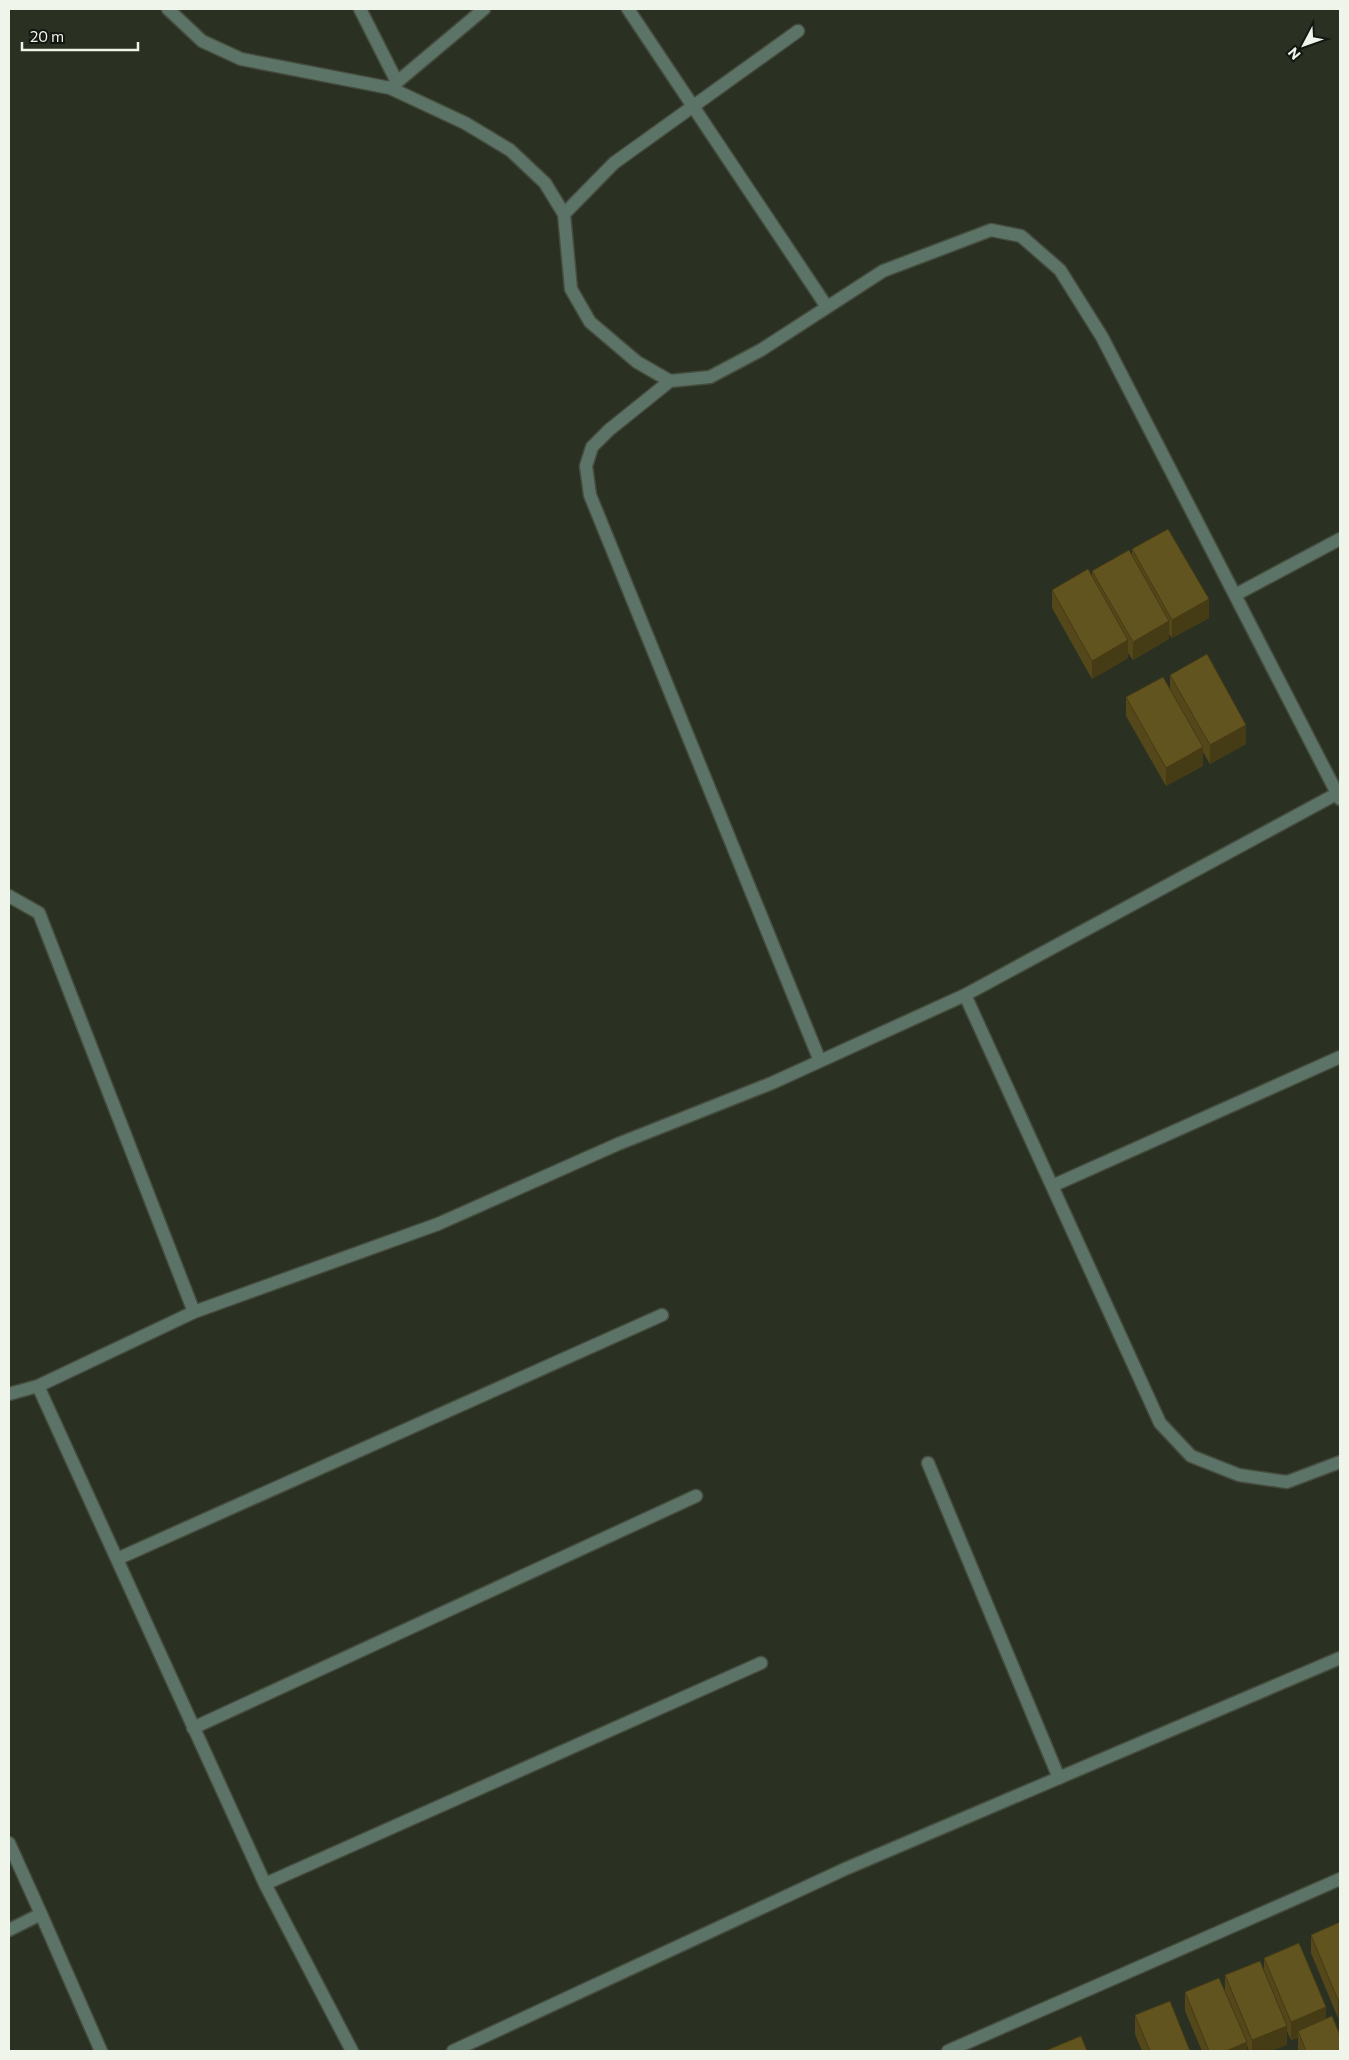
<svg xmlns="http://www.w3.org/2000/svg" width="1349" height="2060" viewBox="0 0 1349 2060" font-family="Commissioner,sans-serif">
	<rect width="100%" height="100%" fill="#2a3122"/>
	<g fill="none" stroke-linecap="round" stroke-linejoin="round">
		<defs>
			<path id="service" d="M 928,1463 L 1059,1778"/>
			<path id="minor" d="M 168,9 L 202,41 L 241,59 L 390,88 L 465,123 L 510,150 L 545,183 L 564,214 L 571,289 L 590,322 L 637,362 L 670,381 L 710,377 L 761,350 L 883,271 L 991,230 L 1021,236 L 1060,270 L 1102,337 L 1340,799
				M 360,9 L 397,82
				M 628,9 L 827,307
				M 390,88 L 484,9
				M 564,214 L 614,163 L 798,31
				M 670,381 L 609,430 L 592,447 L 586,466 L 590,495 L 820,1061
				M 1235,595 L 1340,539
				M 9,896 L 39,913 L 194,1312
				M 965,995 L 1160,1423 L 1191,1456 L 1239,1475 L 1287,1482 L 1340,1462
				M 1052,1186 L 1340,1057
				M 38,1386 L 265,1884 L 352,2051
				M 9,1394 L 38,1386 L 194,1312 L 438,1224 L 618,1144 L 772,1083 L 965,995 L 1340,792
				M 117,1559 L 662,1315
				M 193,1728 L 696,1496
				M 9,1843 L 41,1914
				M 265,1884 L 761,1663
				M 9,1930 L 41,1914 L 101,2051
				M 453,2051 L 845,1869 L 1340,1658
				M 948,2051 L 1340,1879"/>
		</defs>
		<use href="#service" stroke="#464c3e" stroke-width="15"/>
		<use href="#minor" stroke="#464c3e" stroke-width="15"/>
		<use href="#service" stroke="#5c7468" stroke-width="12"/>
		<use href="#minor" stroke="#5c7468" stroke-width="12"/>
	</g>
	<path fill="#54481a" d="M 1132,549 L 1209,618 L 1172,638 L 1169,634 L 1169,639 L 1133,660 L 1128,653 L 1128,658 L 1092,679 L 1052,608 L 1052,590 L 1092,576 L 1092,571 L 1132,555 Z
		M 1170,675 L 1246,744 L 1210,764 L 1203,752 L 1203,766 L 1166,786 L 1126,716 L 1126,697 L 1170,689 Z
		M 1340,1922 L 1338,2018 L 1311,1953 L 1311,1935 Z
		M 1264,1958 L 1326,2019 L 1340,2051 L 1299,2051 L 1298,2049 L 1298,2038 L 1291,2040 L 1287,2031 L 1287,2045 L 1271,2051 L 1249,2051 L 1247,2045 L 1247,2051 L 1202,2051 L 1185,2011 L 1185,1992 L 1225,1991 L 1225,1975 L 1264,1970 Z
		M 1135,2015 L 1190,2051 L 1142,2051 L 1135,2034 Z"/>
	<path fill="#453b15" d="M 1209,599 L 1209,618 L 1172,638 L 1172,620 Z
		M 1169,621 L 1169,639 L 1133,660 L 1133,642 Z
		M 1128,640 L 1128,658 L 1092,679 L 1092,661 Z
		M 1246,725 L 1246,744 L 1210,764 L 1210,745 Z
		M 1203,747 L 1203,766 L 1166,786 L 1166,768 Z
		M 1340,1999 L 1340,2017 L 1338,2018 L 1338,2000 Z
		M 1326,2007 L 1326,2026 L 1298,2031 L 1298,2038 L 1291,2040 L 1291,2022 Z
		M 1287,2026 L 1287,2045 L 1271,2051 L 1252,2051 L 1252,2040 Z
		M 1247,2042 L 1247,2051 L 1226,2051 Z"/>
	<path fill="#62541e" stroke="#453b15" d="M 1168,529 L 1209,599 L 1172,620 L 1132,549 Z
		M 1129,550 L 1169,621 L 1133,642 L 1092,571 Z
		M 1088,569 L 1128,640 L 1092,661 L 1052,590 Z
		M 1207,654 L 1246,725 L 1210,745 L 1170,675 Z
		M 1163,677 L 1203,747 L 1166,768 L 1126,697 Z
		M 1340,1922 L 1340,1999 L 1338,2000 L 1311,1935 Z
		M 1299,1943 L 1326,2007 L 1291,2022 L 1264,1958 Z
		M 1260,1961 L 1287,2026 L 1252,2040 L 1225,1975 Z
		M 1219,1978 L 1247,2042 L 1226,2051 L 1209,2051 L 1185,1992 Z
		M 1170,2001 L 1190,2051 L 1150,2051 L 1135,2015 Z
		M 1332,2016 L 1340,2035 L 1340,2051 L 1306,2051 L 1298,2031 Z
		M 1081,2036 L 1087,2051 L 1045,2051 Z"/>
	<rect width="1349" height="2060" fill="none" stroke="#f0f5eb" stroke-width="20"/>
	<g transform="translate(1304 45) rotate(229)" stroke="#141711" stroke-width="4" paint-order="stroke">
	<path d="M0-4L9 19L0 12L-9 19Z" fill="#f0f5eb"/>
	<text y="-8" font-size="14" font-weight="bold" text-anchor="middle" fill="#f0f5eb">N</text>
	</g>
	<path d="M22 42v8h116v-8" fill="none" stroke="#f0f5eb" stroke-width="2.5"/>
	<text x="30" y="42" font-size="15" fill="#f0f5eb" stroke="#141711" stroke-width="4" paint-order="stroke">20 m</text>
</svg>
